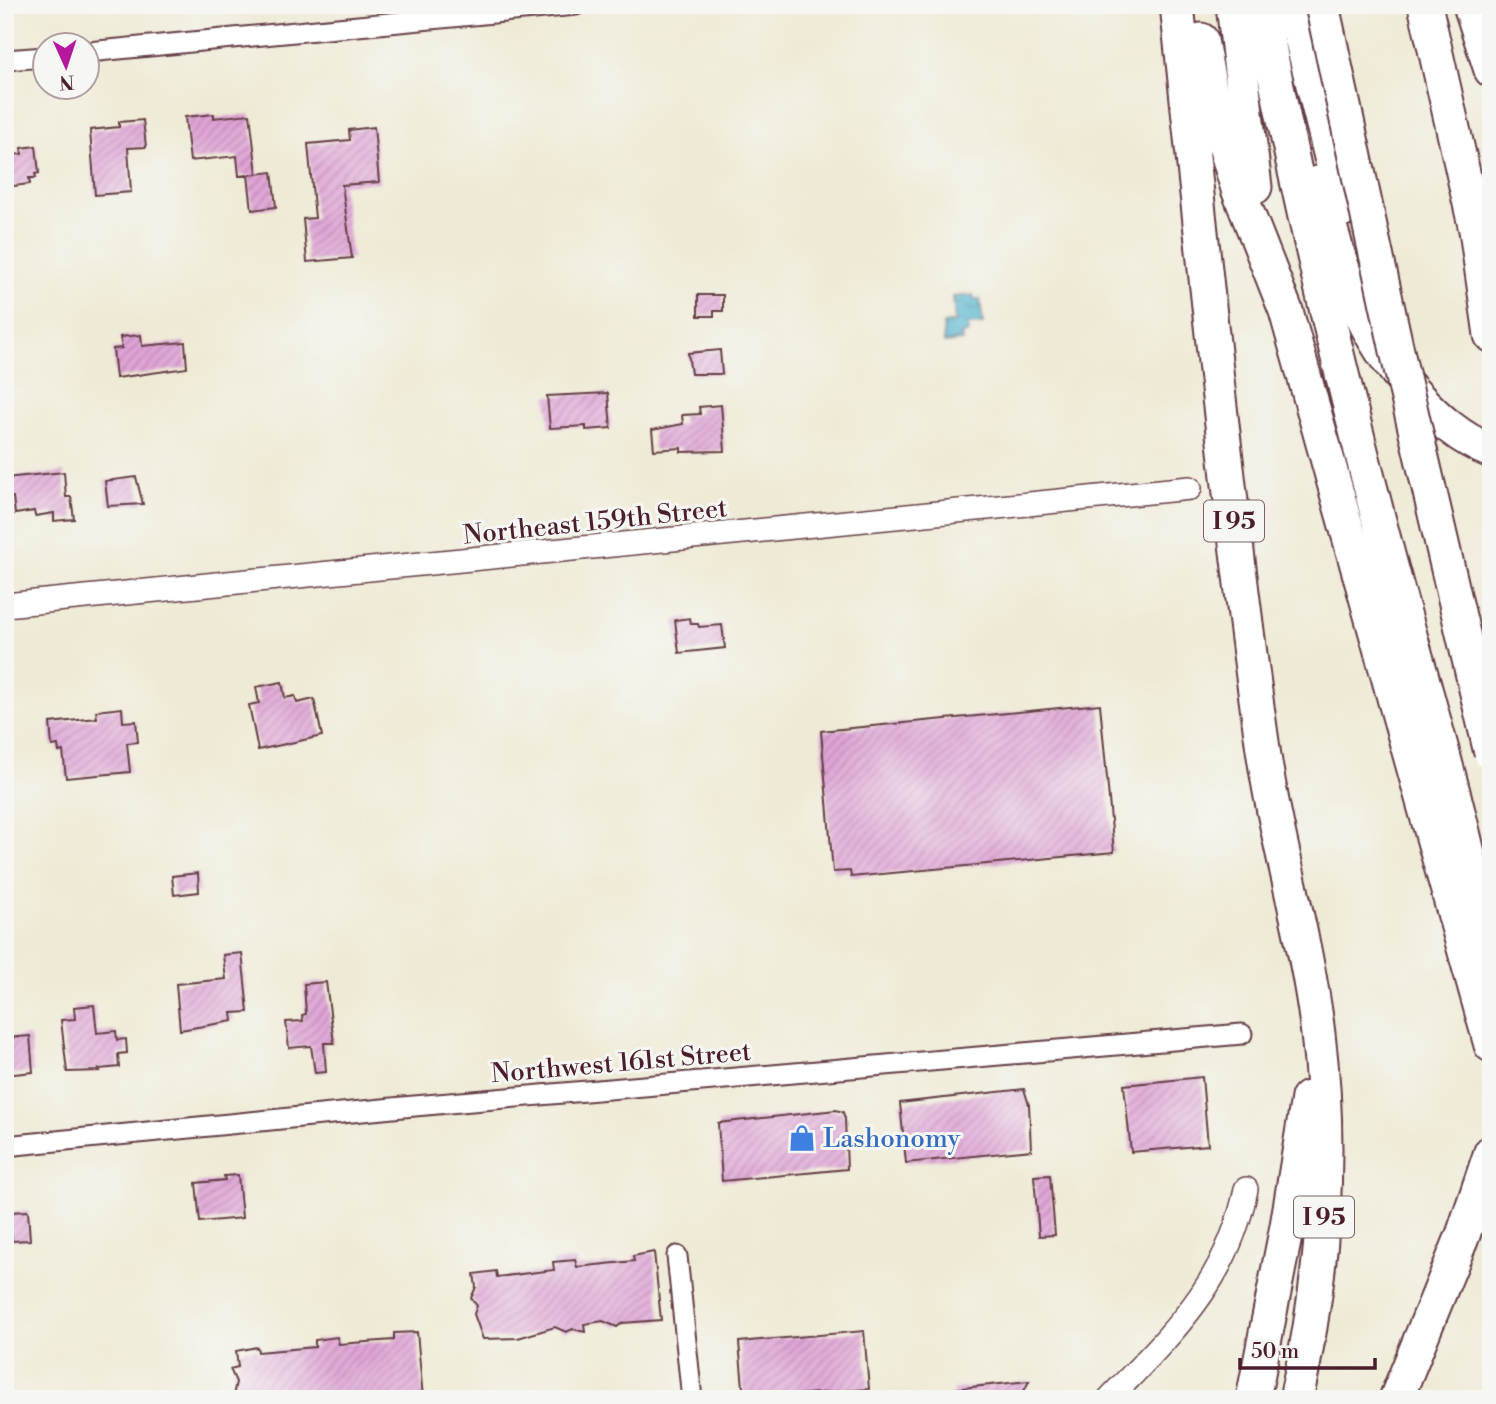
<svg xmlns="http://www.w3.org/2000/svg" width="1496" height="1404" viewBox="0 0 1496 1404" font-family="'Libre Bodoni',serif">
	<defs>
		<pattern id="water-waves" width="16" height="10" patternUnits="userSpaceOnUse" patternTransform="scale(1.75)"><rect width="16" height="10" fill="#4eb3cd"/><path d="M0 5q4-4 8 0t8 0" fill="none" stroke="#4391a7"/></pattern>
		<pattern id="building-hatch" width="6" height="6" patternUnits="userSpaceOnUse" patternTransform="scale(1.75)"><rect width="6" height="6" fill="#e0a5d7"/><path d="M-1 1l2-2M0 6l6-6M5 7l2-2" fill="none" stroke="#b886af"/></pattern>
	</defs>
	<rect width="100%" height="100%" fill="#f6f6f2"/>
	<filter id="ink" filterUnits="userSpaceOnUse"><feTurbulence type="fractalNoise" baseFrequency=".0143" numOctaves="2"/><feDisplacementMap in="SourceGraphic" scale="14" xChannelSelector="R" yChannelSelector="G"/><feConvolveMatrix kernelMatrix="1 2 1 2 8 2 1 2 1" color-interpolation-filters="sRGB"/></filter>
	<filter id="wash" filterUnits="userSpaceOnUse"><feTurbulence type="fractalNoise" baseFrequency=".00686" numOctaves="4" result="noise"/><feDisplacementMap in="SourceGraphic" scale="28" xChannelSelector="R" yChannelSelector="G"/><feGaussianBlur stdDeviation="1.57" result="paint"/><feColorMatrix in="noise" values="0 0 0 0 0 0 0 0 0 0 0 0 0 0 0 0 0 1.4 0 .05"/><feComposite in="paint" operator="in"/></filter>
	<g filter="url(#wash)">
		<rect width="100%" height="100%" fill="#efead5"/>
		<path fill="url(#water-waves)" stroke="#4c697c" stroke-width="2" d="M 973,295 L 974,300 L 980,299 L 983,324 L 968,325 L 968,333 L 961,334 L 962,341 L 944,343 L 943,324 L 955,322 L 953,297 Z"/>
		<g id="blocks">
			<path fill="url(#building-hatch)" d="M 214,114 L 214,118 L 250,114 L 257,174 L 239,176 L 237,156 L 190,161 L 185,117 Z
				M 143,120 L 146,147 L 128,148 L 131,192 L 95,195 L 90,130 L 119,127 L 119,122 Z
				M 374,127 L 379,182 L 342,185 L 352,258 L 307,262 L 303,219 L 315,218 L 308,144 L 350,140 L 349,130 Z
				M 36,146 L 39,173 L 35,174 L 36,178 L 29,178 L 30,184 L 5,187 L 5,156 L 22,154 L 21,148 Z
				M 272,172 L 276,207 L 252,210 L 248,175 Z
				M 698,295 L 723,295 L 723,311 L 714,311 L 714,316 L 698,316 Z
				M 141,335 L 142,346 L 185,342 L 187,368 L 116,378 L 113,349 L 122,348 L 120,337 Z
				M 720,350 L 722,374 L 691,374 L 688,353 Z
				M 608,393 L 611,428 L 586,430 L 586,426 L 550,428 L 547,396 Z
				M 721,405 L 725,451 L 681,452 L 681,448 L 654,450 L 652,430 L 683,424 L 682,415 L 700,414 L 699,407 Z
				M 64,472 L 66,497 L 71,497 L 74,519 L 54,521 L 54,513 L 35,516 L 34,511 L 15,514 L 13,497 L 5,498 L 5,478 Z
				M 136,477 L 143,504 L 108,506 L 105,481 Z
				M 690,618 L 691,624 L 698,624 L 699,627 L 722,625 L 725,648 L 679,653 L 675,620 Z
				M 282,682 L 285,698 L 295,696 L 297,703 L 314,699 L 322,736 L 258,750 L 249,705 L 259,703 L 256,687 Z
				M 1100,704 L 1114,852 L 851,877 L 850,871 L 833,872 L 821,731 Z
				M 122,708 L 123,722 L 136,721 L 138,742 L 127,743 L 130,772 L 66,778 L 63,751 L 59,752 L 58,745 L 52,746 L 50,723 L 97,718 L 96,711 Z
				M 198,873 L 199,892 L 174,895 L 172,876 Z
				M 242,953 L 248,1012 L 232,1013 L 233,1021 L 180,1030 L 176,984 L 226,979 L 223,955 Z
				M 326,982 L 334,1043 L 324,1043 L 326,1072 L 315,1073 L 311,1046 L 289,1048 L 286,1022 L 303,1021 L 302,1015 L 306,1014 L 304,984 Z
				M 94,1005 L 97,1033 L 116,1031 L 117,1040 L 126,1039 L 127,1053 L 118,1054 L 119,1067 L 99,1069 L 100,1071 L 67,1072 L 61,1020 L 75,1019 L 74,1007 Z
				M 30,1036 L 33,1072 L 5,1075 L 5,1038 Z
				M 1202,1077 L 1208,1145 L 1131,1152 L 1124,1085 Z
				M 1024,1089 L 1029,1105 L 1031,1150 L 906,1163 L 900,1103 Z
				M 836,1110 L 843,1112 L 845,1119 L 847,1169 L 722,1181 L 718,1123 Z
				M 238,1175 L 242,1218 L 200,1222 L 196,1183 L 225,1180 L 224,1176 Z
				M 1050,1175 L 1055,1235 L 1039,1236 L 1034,1176 Z
				M 28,1211 L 30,1240 L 12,1241 L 10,1212 Z
				M 654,1252 L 661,1320 L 622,1323 L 617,1327 L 603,1321 L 584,1324 L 585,1332 L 573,1329 L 566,1332 L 555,1327 L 518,1338 L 483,1339 L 474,1314 L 477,1306 L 471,1298 L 476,1287 L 474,1274 L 496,1271 L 497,1277 L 554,1270 L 553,1262 L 575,1260 L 577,1267 L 634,1261 L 633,1256 Z
				M 864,1331 L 869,1389 L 744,1399 L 739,1342 Z
				M 417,1332 L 423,1398 L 233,1396 L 236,1382 L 230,1369 L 238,1367 L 236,1351 L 257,1347 L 258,1352 L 315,1347 L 315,1340 L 337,1337 L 339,1344 L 394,1340 L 394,1333 Z
				M 1029,1381 L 1020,1399 L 953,1399 L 953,1389 Z"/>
		</g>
	</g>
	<g filter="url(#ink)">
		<use href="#blocks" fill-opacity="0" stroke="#633d44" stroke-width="2"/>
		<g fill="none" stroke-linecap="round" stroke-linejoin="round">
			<defs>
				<path id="minor" d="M 88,52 L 576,5
					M 5,60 L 46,57
					M 5,1146 L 403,1107 L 1242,1034
					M 677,1256 L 692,1399"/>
				<path id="tertiary" d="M 5,605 L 1190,488
					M 1109,1399 C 1172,1333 1228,1282 1246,1189"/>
				<path id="motorway" d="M 1177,5 C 1203,249 1227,493 1261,735 C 1274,836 1306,933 1318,1034 C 1333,1156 1323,1279 1296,1399
					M 1233,5 L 1255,187
					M 1261,5 C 1296,190 1340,373 1388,555 C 1425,693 1469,830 1491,970
					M 1293,5 L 1344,209
					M 1425,5 L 1476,230 L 1491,335
					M 1470,5 L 1491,70
					M 1201,40 L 1213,106 L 1238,189 L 1286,311 L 1491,1045
					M 1318,183 C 1341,266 1355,328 1415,394 C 1437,418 1460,439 1491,451
					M 1253,1399 L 1287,1226 L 1308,1098
					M 1396,1399 L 1463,1235 L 1491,1152"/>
			</defs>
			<use href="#minor" stroke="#633d44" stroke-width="23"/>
			<use href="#tertiary" stroke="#633d44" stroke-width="26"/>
			<use href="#motorway" stroke="#633d44" stroke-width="37"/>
			<use href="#minor" stroke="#fff" stroke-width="19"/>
			<use href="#tertiary" stroke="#fff" stroke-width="23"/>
			<use href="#motorway" stroke="#fff" stroke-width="33"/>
			<defs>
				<path id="motorway-bridge" d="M 1322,5 L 1399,360 L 1491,753"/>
			</defs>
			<use href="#motorway-bridge" stroke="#633d44" stroke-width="37" stroke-linecap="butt"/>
			<use href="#motorway-bridge" stroke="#fff" stroke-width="33"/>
		</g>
	</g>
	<defs>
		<symbol id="shop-bare" viewBox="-9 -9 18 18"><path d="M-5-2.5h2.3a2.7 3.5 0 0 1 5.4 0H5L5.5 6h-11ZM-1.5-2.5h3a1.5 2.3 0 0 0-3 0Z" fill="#3f7fe0" stroke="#f6f6f2" stroke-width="2.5" paint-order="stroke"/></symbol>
	</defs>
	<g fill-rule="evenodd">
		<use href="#shop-bare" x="783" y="1119" width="38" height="38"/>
	</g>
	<g text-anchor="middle" stroke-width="6" stroke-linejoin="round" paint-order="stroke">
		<g fill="#f6f6f2" stroke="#7e6067" stroke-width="2">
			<rect x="1204" y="500.5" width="60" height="41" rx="5"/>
			<rect x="1294" y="1196.5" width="60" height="41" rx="5"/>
		</g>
		<g font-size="24" font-weight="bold" fill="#4a1f2b">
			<text x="1234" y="529">I 95</text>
			<text x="1324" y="1225">I 95</text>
		</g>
		<g font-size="26" fill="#4a1f2b" stroke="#f6f6f2">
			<text transform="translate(595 521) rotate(-6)" y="9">Northeast 159th Street</text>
			<text transform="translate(621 1062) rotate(-5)" y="9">Northwest 161st Street</text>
		</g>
		<g font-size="26" fill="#366cbe" stroke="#f6f6f2" text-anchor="start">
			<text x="823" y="1147">Lashonomy</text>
		</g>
	</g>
	<rect width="1496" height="1404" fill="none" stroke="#f6f6f2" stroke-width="28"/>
	<g transform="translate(66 66) rotate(177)"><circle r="33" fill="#f6f6f2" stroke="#b1a0a2" stroke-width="2"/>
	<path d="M0-5L12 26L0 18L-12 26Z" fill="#b5179e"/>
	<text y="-10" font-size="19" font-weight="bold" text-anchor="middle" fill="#4a1f2b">N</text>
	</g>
	<path d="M1240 1358v10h135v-10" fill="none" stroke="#4a1f2b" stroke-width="3.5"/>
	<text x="1251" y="1358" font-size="21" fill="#4a1f2b" stroke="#f6f6f2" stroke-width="5" paint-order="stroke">50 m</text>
</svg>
